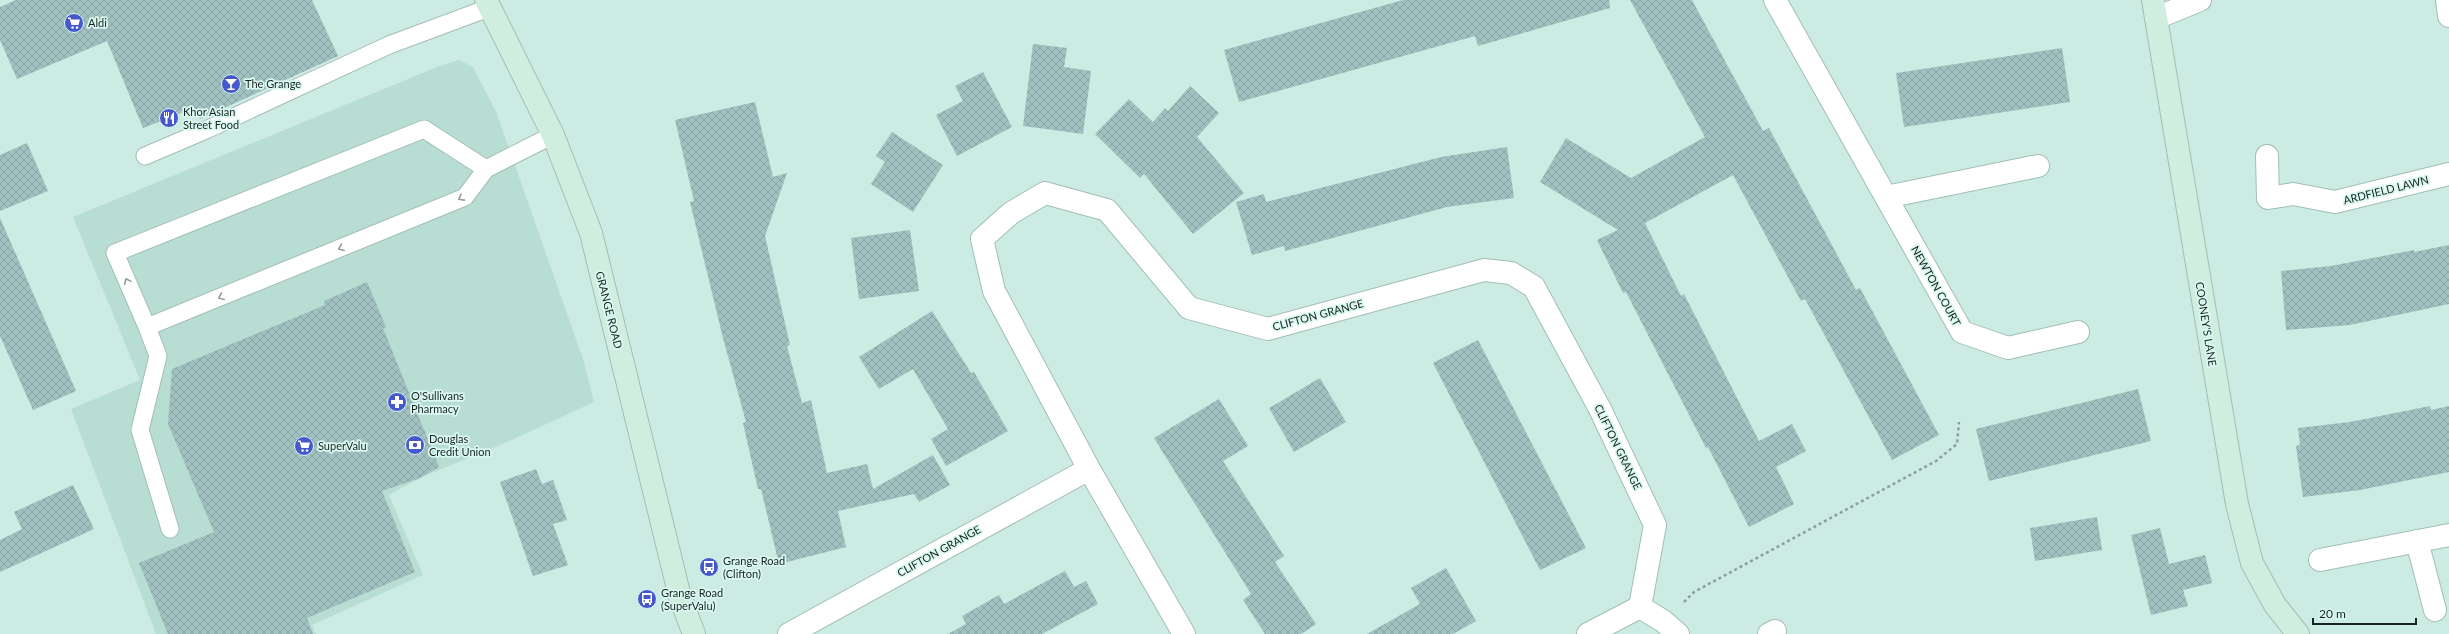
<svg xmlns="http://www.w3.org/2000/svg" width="2449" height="634" viewBox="0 0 2449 634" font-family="Lato,sans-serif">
	<defs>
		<pattern id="building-cross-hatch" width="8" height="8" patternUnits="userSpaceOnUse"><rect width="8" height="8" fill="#a1c0c0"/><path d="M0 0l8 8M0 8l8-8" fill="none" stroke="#8aa5a5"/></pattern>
	</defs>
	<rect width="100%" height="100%" fill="#ccebe3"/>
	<path fill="#b8ded4" d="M 459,60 L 473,67 L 497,114 L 584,362 L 594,402 L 514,439 L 420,478 L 389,495 L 423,575 L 312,625 L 316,634 L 156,634 L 71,409 L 140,380 L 73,217 L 437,67 Z"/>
	<path fill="url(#building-cross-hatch)" d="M 16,0 L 312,0 L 338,56 L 200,119 L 194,108 L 143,128 L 107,41 L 17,79 L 0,40 L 0,7 Z
		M 1403,0 L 1609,0 L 1610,8 L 1478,46 L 1475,36 L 1239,102 L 1224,50 Z
		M 1630,0 L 1692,0 L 1763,131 L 1769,128 L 1856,290 L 1860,288 L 1939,435 L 1892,460 L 1805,299 L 1801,301 L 1733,175 L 1645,223 L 1681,296 L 1684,294 L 1759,441 L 1792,424 L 1806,451 L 1776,467 L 1794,504 L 1749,527 L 1708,447 L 1706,448 L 1626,292 L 1623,293 L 1597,240 L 1618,230 L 1540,182 L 1566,138 L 1631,178 L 1705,137 Z
		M 1033,44 L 1067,48 L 1064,67 L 1091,71 L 1083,134 L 1023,126 Z
		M 2062,48 L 2070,102 L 1904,127 L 1896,73 Z
		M 983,72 L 1012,127 L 957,156 L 936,115 L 963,101 L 955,86 Z
		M 1190,86 L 1219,113 L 1197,137 L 1244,193 L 1193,234 L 1144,174 L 1140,178 L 1095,134 L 1129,99 L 1153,122 L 1165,108 L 1168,111 Z
		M 755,102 L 773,177 L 787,173 L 765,236 L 790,345 L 787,346 L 802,403 L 811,400 L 827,473 L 867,464 L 873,489 L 933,455 L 950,485 L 919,502 L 914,494 L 838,511 L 846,547 L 779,564 L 761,489 L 758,489 L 743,423 L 746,422 L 723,338 L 690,202 L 694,201 L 675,120 Z
		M 892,132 L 943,165 L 913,212 L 871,184 L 885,162 L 876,156 Z
		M 27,143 L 48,191 L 0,211 L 0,155 Z
		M 1507,147 L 1514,198 L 1447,207 L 1285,251 L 1284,246 L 1252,255 L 1236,202 L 1264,194 L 1266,202 L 1441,157 Z
		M 0,218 L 76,391 L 33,410 L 0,336 Z
		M 910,230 L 919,291 L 859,299 L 851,238 Z
		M 2449,245 L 2449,304 L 2350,325 L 2286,330 L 2281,271 L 2331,266 L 2414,250 L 2414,252 Z
		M 367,282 L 386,327 L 383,328 L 439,467 L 420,478 L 382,491 L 415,572 L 307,618 L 313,634 L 168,634 L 139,563 L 214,532 L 168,424 L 172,369 L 325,305 L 324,301 Z
		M 932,311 L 971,373 L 974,372 L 1008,431 L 946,466 L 931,439 L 948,429 L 913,369 L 879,389 L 859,357 Z
		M 1478,340 L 1586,548 L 1540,570 L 1433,363 Z
		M 1320,378 L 1346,422 L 1294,452 L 1269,408 Z
		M 2138,389 L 2151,441 L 1989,481 L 1976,429 Z
		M 1219,399 L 1248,446 L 1223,461 L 1284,556 L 1275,562 L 1316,624 L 1301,634 L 1265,634 L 1243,600 L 1251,594 L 1154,438 Z
		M 2430,406 L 2431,410 L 2449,406 L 2449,472 L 2360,490 L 2303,497 L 2296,446 L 2300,445 L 2298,428 L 2350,422 Z
		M 536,469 L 542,484 L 553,480 L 567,520 L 553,524 L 568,565 L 533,576 L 500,482 Z
		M 73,485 L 94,529 L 0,572 L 0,540 L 22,529 L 14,512 Z
		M 2097,517 L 2102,550 L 2035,561 L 2030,528 Z
		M 2160,528 L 2169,564 L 2205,555 L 2212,583 L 2183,590 L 2188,606 L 2151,615 L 2131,535 Z
		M 1446,568 L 1476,621 L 1453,634 L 1367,634 L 1420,604 L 1411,588 Z
		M 1065,571 L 1074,587 L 1086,581 L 1098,604 L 1042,634 L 948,634 L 966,624 L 962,616 L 999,595 L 1004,604 Z"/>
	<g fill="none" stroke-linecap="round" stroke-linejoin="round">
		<defs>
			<path id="lane" d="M 145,156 L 206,130 L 389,45 L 491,7
				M 486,169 L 424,129 L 115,253 L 147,327 L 465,197 L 486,169 L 553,135
				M 147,327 L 158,356 L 140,430 L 170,529"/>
			<path id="street" d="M 1775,0 L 1962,332 L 2008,348 L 2078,332
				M 2447,0 L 2449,16
				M 2156,18 L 2200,0
				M 2267,156 L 2268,198 L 2293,194 L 2335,202 L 2449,174
				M 1886,197 L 2038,166
				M 2417,541 L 2435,610
				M 2320,560 L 2449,535
				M 1640,607 L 1663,621 L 1678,634
				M 789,634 L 1089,469
				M 1184,634 L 1089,469 L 994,291 L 982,239 L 1011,213 L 1045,193 L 1107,210 L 1189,308 L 1268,329 L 1484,270 L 1511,273 L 1534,287 L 1600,409 L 1655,525 L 1640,607 L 1588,634
				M 1769,634 L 1775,631"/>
			<path id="secondary" d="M 486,0 L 553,135 L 591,233 L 680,597 L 694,634
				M 2153,0 L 2237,504 L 2252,563 L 2275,605 L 2298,634"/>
		</defs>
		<use href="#lane" stroke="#a1beb7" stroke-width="19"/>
		<use href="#street" stroke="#a1beb7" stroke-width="24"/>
		<use href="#secondary" stroke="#a1beb7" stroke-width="24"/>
		<path stroke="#8aa19b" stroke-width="2.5" stroke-dasharray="3 3" stroke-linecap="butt" d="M 1684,602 L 1694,592 L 1936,461 L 1957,444 L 1959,422"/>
		<use href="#lane" stroke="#fff" stroke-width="17"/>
		<use href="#street" stroke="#fff" stroke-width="22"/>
		<use href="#secondary" stroke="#d0eedf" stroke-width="22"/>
	</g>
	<defs><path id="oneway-chevron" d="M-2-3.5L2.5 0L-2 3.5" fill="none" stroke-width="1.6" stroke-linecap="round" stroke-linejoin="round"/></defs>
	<g stroke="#989c9b">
		<use href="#oneway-chevron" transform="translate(461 198) rotate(152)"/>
		<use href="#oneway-chevron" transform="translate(341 248) rotate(158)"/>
		<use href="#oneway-chevron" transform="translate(127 281) rotate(-114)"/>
		<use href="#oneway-chevron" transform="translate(221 297) rotate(158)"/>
	</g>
	<defs>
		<symbol id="supermarket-disc" viewBox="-11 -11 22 22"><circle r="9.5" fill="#4658cc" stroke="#d9f8f0"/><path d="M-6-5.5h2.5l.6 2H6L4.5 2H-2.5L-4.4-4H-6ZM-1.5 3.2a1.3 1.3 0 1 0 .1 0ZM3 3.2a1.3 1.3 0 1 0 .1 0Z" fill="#fff"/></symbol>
		<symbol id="bar-disc" viewBox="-11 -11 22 22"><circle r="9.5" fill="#4658cc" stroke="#d9f8f0"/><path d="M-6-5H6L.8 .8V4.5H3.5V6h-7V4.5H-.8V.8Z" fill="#fff"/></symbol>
		<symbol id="restaurant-disc" viewBox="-11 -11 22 22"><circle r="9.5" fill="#4658cc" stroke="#d9f8f0"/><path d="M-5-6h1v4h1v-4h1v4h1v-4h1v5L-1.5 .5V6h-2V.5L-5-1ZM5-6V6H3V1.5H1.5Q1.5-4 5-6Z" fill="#fff"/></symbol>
		<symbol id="pharmacy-disc" viewBox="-11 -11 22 22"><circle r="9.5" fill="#4658cc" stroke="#d9f8f0"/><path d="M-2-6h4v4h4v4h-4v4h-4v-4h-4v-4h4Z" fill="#fff"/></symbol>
		<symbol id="bank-disc" viewBox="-11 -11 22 22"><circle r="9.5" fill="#4658cc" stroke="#d9f8f0"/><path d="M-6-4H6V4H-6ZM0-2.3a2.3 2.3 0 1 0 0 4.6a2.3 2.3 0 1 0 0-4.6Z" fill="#fff"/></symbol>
		<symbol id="bus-disc" viewBox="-11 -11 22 22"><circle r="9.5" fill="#4658cc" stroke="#d9f8f0"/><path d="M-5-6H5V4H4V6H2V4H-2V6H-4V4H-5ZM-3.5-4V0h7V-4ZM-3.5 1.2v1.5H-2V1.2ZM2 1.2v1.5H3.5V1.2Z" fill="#fff"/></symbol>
	</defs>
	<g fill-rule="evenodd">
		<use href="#supermarket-disc" x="63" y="12" width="22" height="22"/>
		<use href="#bar-disc" x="220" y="73" width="22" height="22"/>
		<use href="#restaurant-disc" x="158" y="107" width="22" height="22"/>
		<use href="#pharmacy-disc" x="386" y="391" width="22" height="22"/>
		<use href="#bank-disc" x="404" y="434" width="22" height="22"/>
		<use href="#supermarket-disc" x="293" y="435" width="22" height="22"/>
		<use href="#bus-disc" x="698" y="556" width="22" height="22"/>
		<use href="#bus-disc" x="636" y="588" width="22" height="22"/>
	</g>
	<g text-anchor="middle" stroke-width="3.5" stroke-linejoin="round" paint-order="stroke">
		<g font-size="11" fill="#192421" stroke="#d9f8f0" text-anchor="start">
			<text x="88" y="27">Aldi</text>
			<text x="245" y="88">The Grange</text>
			<text x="183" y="116">Khor Asian<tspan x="183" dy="13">Street Food</tspan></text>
			<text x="411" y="400">O'Sullivans<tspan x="411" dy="13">Pharmacy</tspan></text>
			<text x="429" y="443">Douglas<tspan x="429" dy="13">Credit Union</tspan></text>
			<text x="318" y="450">SuperValu</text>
			<text x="723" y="565">Grange Road<tspan x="723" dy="13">(Clifton)</tspan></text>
			<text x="661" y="597">Grange Road<tspan x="661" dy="13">(SuperValu)</tspan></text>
		</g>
		<g font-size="11" fill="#192421" stroke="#d9f8f0">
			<text transform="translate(2386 190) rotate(-14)" y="4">ARDFIELD LAWN</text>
			<text transform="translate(1936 286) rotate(61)" y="4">NEWTON COURT</text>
			<text transform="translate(609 310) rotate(76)" y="4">GRANGE ROAD</text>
			<text transform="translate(1318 315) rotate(-15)" y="4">CLIFTON GRANGE</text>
			<text transform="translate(2206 324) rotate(81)" y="4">COONEY'S LANE</text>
			<text transform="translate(1618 447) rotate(64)" y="4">CLIFTON GRANGE</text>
			<text transform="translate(939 551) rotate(-29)" y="4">CLIFTON GRANGE</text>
		</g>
	</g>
	<path d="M2313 618v6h103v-6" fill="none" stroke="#192421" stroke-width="2"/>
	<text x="2319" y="618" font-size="12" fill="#192421" stroke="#d9f8f0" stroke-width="3" paint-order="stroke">20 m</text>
</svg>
